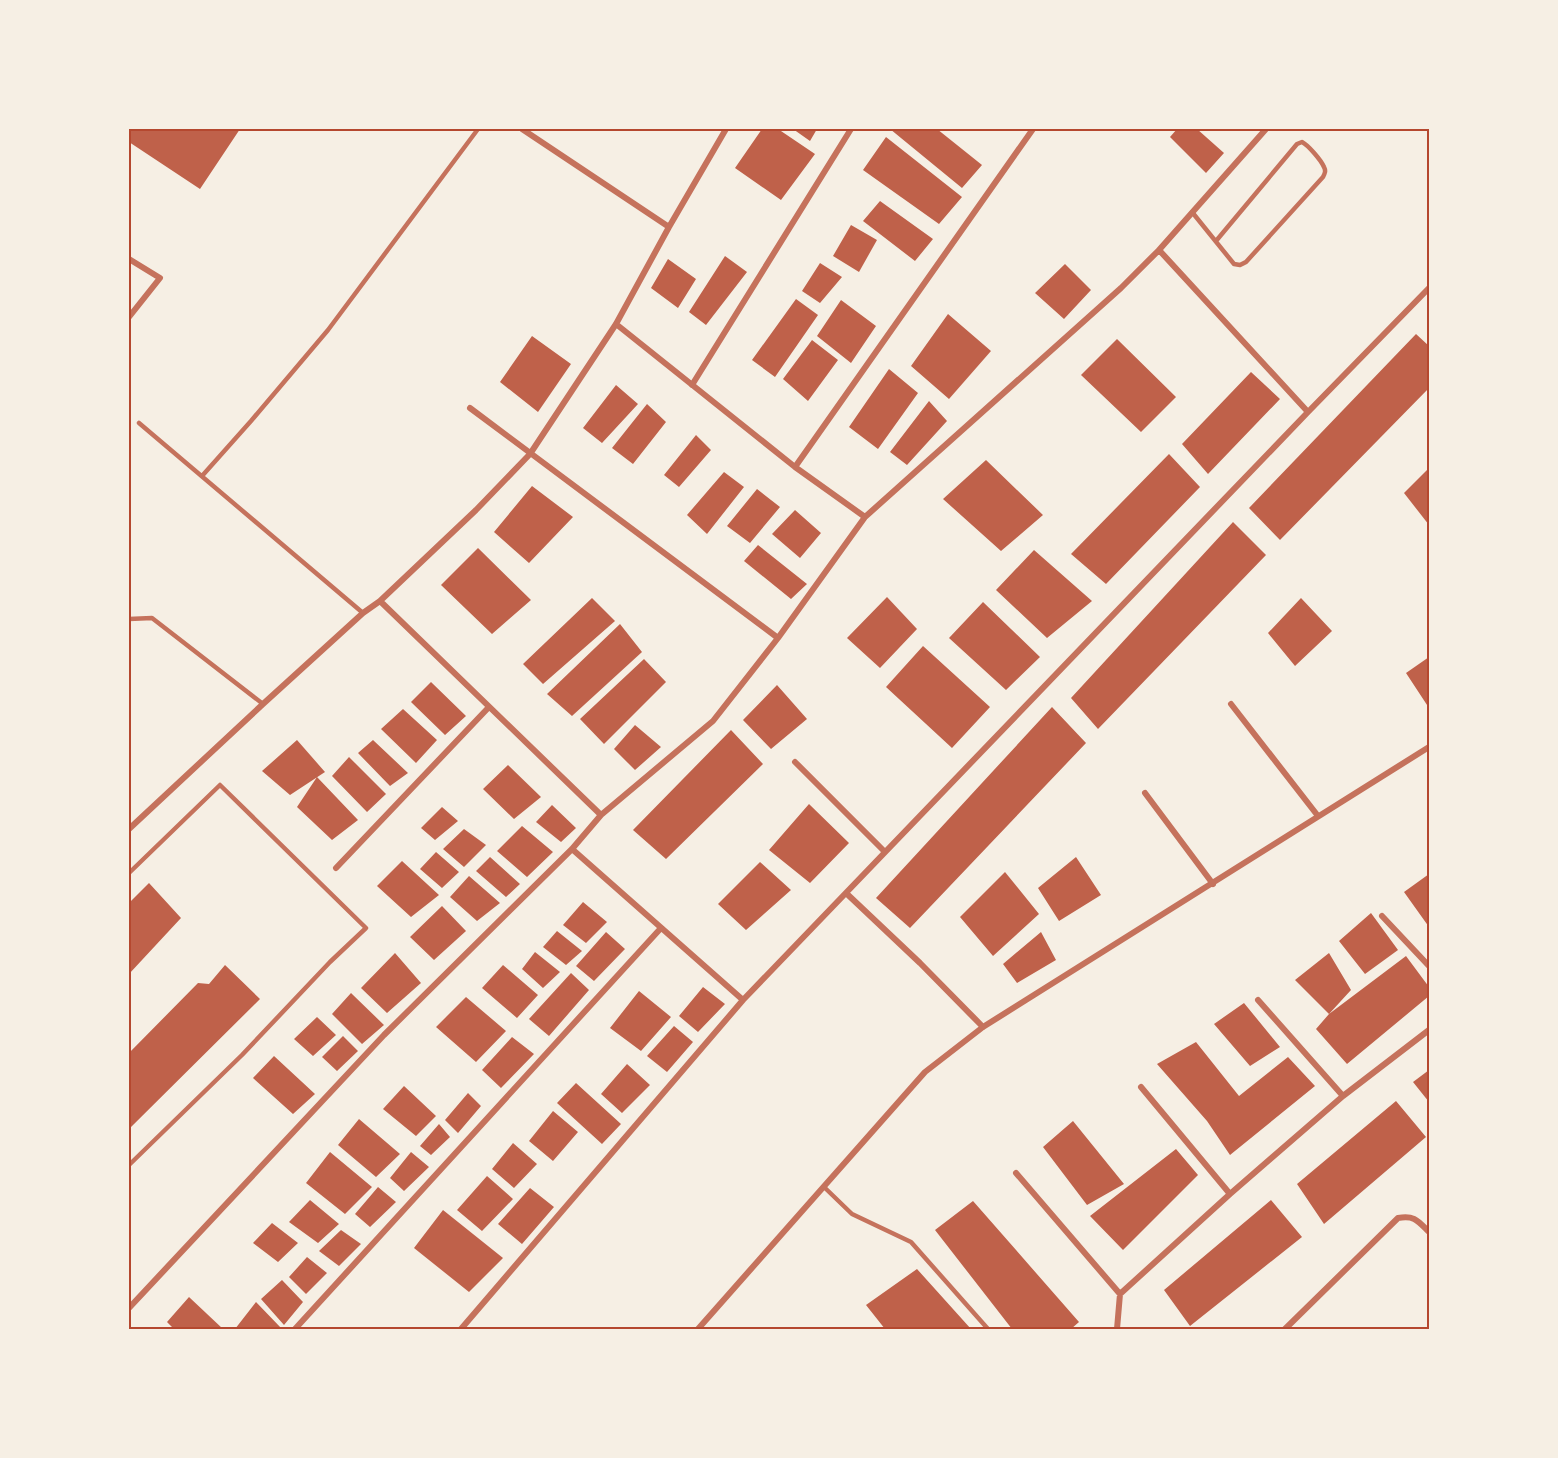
<svg xmlns="http://www.w3.org/2000/svg" width="1558" height="1458" viewBox="0 0 1558 1458" font-family="Karla,sans-serif">
	<rect width="100%" height="100%" fill="#f6efe4"/>
	<path fill="#bf614a" d="M 129,129 L 240,129 L 200,189 L 129,142 Z
		M 762,129 L 778,129 L 815,154 L 781,200 L 735,168 Z
		M 793,129 L 817,129 L 810,141 Z
		M 890,129 L 937,129 L 982,165 L 962,188 Z
		M 1177,129 L 1197,129 L 1224,153 L 1206,173 L 1170,137 Z
		M 886,137 L 962,197 L 939,224 L 863,170 Z
		M 880,201 L 933,239 L 915,261 L 863,221 Z
		M 851,225 L 877,240 L 859,272 L 833,256 Z
		M 725,256 L 747,272 L 706,325 L 689,312 Z
		M 668,259 L 696,279 L 678,308 L 651,288 Z
		M 820,263 L 842,277 L 820,303 L 802,291 Z
		M 1065,264 L 1091,290 L 1064,319 L 1035,293 Z
		M 796,299 L 818,315 L 775,377 L 752,360 Z
		M 841,300 L 876,326 L 851,363 L 817,336 Z
		M 948,314 L 991,351 L 949,399 L 911,366 Z
		M 1416,334 L 1429,346 L 1429,388 L 1280,540 L 1249,508 Z
		M 532,336 L 571,364 L 538,412 L 500,382 Z
		M 1117,339 L 1176,397 L 1141,432 L 1081,375 Z
		M 812,340 L 838,360 L 808,401 L 783,379 Z
		M 889,369 L 918,393 L 878,449 L 849,427 Z
		M 1251,372 L 1280,399 L 1208,474 L 1182,444 Z
		M 616,385 L 638,404 L 602,443 L 583,428 Z
		M 929,401 L 947,421 L 907,465 L 890,452 Z
		M 647,404 L 666,422 L 633,464 L 612,448 Z
		M 696,435 L 711,450 L 679,487 L 664,475 Z
		M 1169,454 L 1200,487 L 1106,584 L 1071,554 Z
		M 986,460 L 1043,515 L 1001,551 L 943,499 Z
		M 1429,468 L 1429,525 L 1404,493 Z
		M 724,472 L 744,487 L 707,534 L 687,515 Z
		M 532,486 L 573,517 L 529,563 L 494,532 Z
		M 757,489 L 780,507 L 750,543 L 727,526 Z
		M 795,510 L 821,533 L 800,558 L 772,534 Z
		M 1233,522 L 1266,555 L 1098,729 L 1071,698 Z
		M 758,545 L 807,584 L 791,599 L 744,561 Z
		M 478,548 L 531,600 L 492,634 L 441,585 Z
		M 1034,550 L 1092,601 L 1047,638 L 996,590 Z
		M 887,597 L 917,629 L 880,668 L 847,638 Z
		M 592,598 L 615,621 L 543,684 L 523,664 Z
		M 1301,598 L 1332,631 L 1295,666 L 1268,633 Z
		M 983,602 L 1040,657 L 1006,690 L 949,638 Z
		M 620,624 L 642,652 L 572,716 L 547,694 Z
		M 923,646 L 990,707 L 952,748 L 886,687 Z
		M 1429,657 L 1429,708 L 1406,673 Z
		M 644,659 L 666,682 L 604,744 L 580,719 Z
		M 431,682 L 466,716 L 445,735 L 411,702 Z
		M 777,685 L 807,719 L 771,749 L 743,720 Z
		M 1052,707 L 1086,743 L 910,928 L 876,898 Z
		M 403,709 L 437,740 L 416,763 L 381,729 Z
		M 635,725 L 661,747 L 635,770 L 614,749 Z
		M 731,730 L 763,764 L 666,859 L 633,830 Z
		M 297,740 L 325,772 L 290,795 L 262,771 Z
		M 373,740 L 408,773 L 390,786 L 358,753 Z
		M 349,757 L 386,794 L 367,812 L 332,776 Z
		M 508,765 L 541,797 L 514,819 L 483,789 Z
		M 317,777 L 358,820 L 332,840 L 297,807 Z
		M 809,804 L 849,843 L 810,883 L 769,850 Z
		M 552,805 L 576,828 L 561,842 L 536,822 Z
		M 442,807 L 458,821 L 435,840 L 421,828 Z
		M 522,826 L 553,852 L 527,877 L 497,851 Z
		M 464,829 L 486,845 L 464,867 L 443,849 Z
		M 436,852 L 459,872 L 442,888 L 420,869 Z
		M 490,857 L 520,884 L 506,897 L 476,871 Z
		M 1076,857 L 1101,895 L 1059,921 L 1038,888 Z
		M 402,861 L 439,895 L 411,917 L 377,886 Z
		M 760,862 L 791,890 L 746,930 L 718,904 Z
		M 1005,872 L 1039,914 L 993,956 L 960,917 Z
		M 1429,874 L 1429,927 L 1404,892 Z
		M 469,876 L 500,903 L 477,921 L 450,897 Z
		M 149,883 L 181,918 L 129,974 L 129,903 Z
		M 583,902 L 607,922 L 586,943 L 563,925 Z
		M 442,906 L 466,931 L 434,960 L 410,937 Z
		M 1371,913 L 1398,950 L 1365,974 L 1339,941 Z
		M 557,931 L 582,951 L 566,965 L 543,947 Z
		M 606,932 L 625,949 L 594,981 L 576,966 Z
		M 1041,932 L 1056,960 L 1017,983 L 1003,964 Z
		M 535,952 L 560,972 L 543,988 L 522,969 Z
		M 395,953 L 421,983 L 387,1013 L 361,988 Z
		M 1329,953 L 1351,990 L 1329,1014 L 1295,980 Z
		M 1406,956 L 1429,987 L 1429,996 L 1347,1064 L 1316,1029 L 1329,1014 Z
		M 225,965 L 260,999 L 129,1129 L 129,1053 L 198,983 L 209,984 Z
		M 503,965 L 538,995 L 517,1018 L 482,988 Z
		M 571,973 L 589,990 L 549,1036 L 529,1019 Z
		M 703,987 L 725,1004 L 698,1032 L 679,1016 Z
		M 639,991 L 671,1017 L 641,1051 L 610,1028 Z
		M 351,993 L 384,1025 L 362,1044 L 332,1014 Z
		M 466,997 L 506,1031 L 476,1062 L 436,1027 Z
		M 1244,1003 L 1280,1047 L 1250,1066 L 1214,1024 Z
		M 317,1017 L 336,1035 L 313,1056 L 294,1039 Z
		M 674,1026 L 693,1042 L 667,1072 L 647,1056 Z
		M 343,1036 L 358,1051 L 337,1071 L 322,1057 Z
		M 512,1037 L 534,1054 L 501,1088 L 482,1070 Z
		M 1196,1042 L 1239,1096 L 1288,1057 L 1315,1086 L 1230,1155 L 1207,1121 L 1157,1064 Z
		M 274,1056 L 315,1094 L 293,1114 L 253,1078 Z
		M 627,1064 L 650,1085 L 622,1113 L 601,1094 Z
		M 1429,1070 L 1429,1102 L 1413,1082 Z
		M 576,1083 L 621,1124 L 602,1144 L 557,1103 Z
		M 404,1086 L 436,1116 L 416,1136 L 383,1109 Z
		M 468,1093 L 481,1106 L 458,1133 L 445,1120 Z
		M 1396,1101 L 1426,1137 L 1324,1224 L 1297,1184 Z
		M 553,1111 L 578,1132 L 553,1161 L 529,1141 Z
		M 359,1119 L 400,1154 L 376,1177 L 338,1145 Z
		M 1073,1121 L 1124,1184 L 1087,1205 L 1043,1147 Z
		M 439,1124 L 450,1137 L 431,1155 L 420,1146 Z
		M 513,1143 L 537,1164 L 514,1188 L 492,1169 Z
		M 1176,1149 L 1198,1175 L 1123,1250 L 1090,1216 Z
		M 330,1152 L 372,1187 L 345,1214 L 306,1183 Z
		M 411,1152 L 429,1167 L 404,1191 L 390,1178 Z
		M 487,1176 L 513,1199 L 482,1231 L 457,1210 Z
		M 378,1187 L 396,1202 L 370,1227 L 355,1214 Z
		M 530,1188 L 554,1207 L 522,1244 L 498,1224 Z
		M 310,1200 L 339,1224 L 318,1243 L 289,1222 Z
		M 1271,1200 L 1302,1237 L 1190,1326 L 1164,1290 Z
		M 973,1201 L 1079,1322 L 1071,1329 L 1012,1329 L 935,1230 Z
		M 443,1210 L 503,1258 L 469,1292 L 414,1248 Z
		M 272,1223 L 298,1243 L 278,1262 L 253,1243 Z
		M 341,1230 L 361,1244 L 339,1266 L 319,1251 Z
		M 307,1257 L 327,1273 L 306,1294 L 289,1277 Z
		M 917,1269 L 971,1329 L 885,1329 L 866,1305 Z
		M 282,1280 L 303,1302 L 284,1325 L 261,1299 Z
		M 189,1297 L 223,1329 L 174,1329 L 167,1322 Z
		M 256,1302 L 282,1329 L 235,1329 Z"/>
	<g fill="none" stroke-linecap="round" stroke-linejoin="round">
		<path stroke="#c5725c" stroke-width="4.5" d="M 1192,212 L 1234,264 L 1240,265 L 1246,262 L 1323,177 C 1325,173 1326,171 1324,167 C 1321,160 1308,145 1302,142 L 1297,144 L 1216,241
			M 139,423 L 363,613
			M 202,476 L 251,421 L 328,330 L 478,129
			M 129,619 L 152,618 L 263,704
			M 129,873 L 220,785 L 366,928 L 330,962 L 242,1055 L 129,1165
			M 824,1187 L 852,1214 L 911,1242 L 988,1329"/>
		<path stroke="#c5725c" stroke-width="6" d="M 522,129 L 669,227
			M 1159,250 L 1308,412
			M 129,259 L 160,278 L 129,317
			M 616,324 L 795,467 L 865,517
			M 692,385 L 851,129
			M 470,408 L 778,638
			M 795,467 L 1033,129
			M 380,601 L 601,815
			M 1231,704 L 1318,816
			M 795,762 L 885,852
			M 1145,793 L 1213,884
			M 129,829 L 263,704 L 363,613 L 380,601 L 476,510 L 530,454 L 616,324 L 669,227 L 726,129
			M 572,849 L 743,1000
			M 336,868 L 489,707
			M 846,893 L 920,963 L 983,1027
			M 1382,916 L 1429,966
			M 1258,1000 L 1343,1096
			M 1141,1087 L 1230,1194
			M 1016,1173 L 1120,1294
			M 129,1308 L 384,1035 L 572,849 L 601,815 L 713,721 L 778,638 L 865,517 L 1121,288 L 1159,250 L 1266,129
			M 295,1329 L 661,928
			M 461,1329 L 743,1000 L 1308,412 L 1429,288
			M 698,1329 L 925,1072 L 983,1027 L 1429,747
			M 1117,1329 L 1120,1294 L 1230,1194 L 1343,1096 L 1429,1030
			M 1285,1329 L 1398,1218 C 1415,1215 1418,1221 1429,1232"/>
	</g>
	<rect width="1558" height="1458" fill="none" stroke="#f6efe4" stroke-width="261"/>
	<rect x="130" y="130" width="1298" height="1198" fill="none" stroke="#b5482f" stroke-width="2"/>
</svg>
